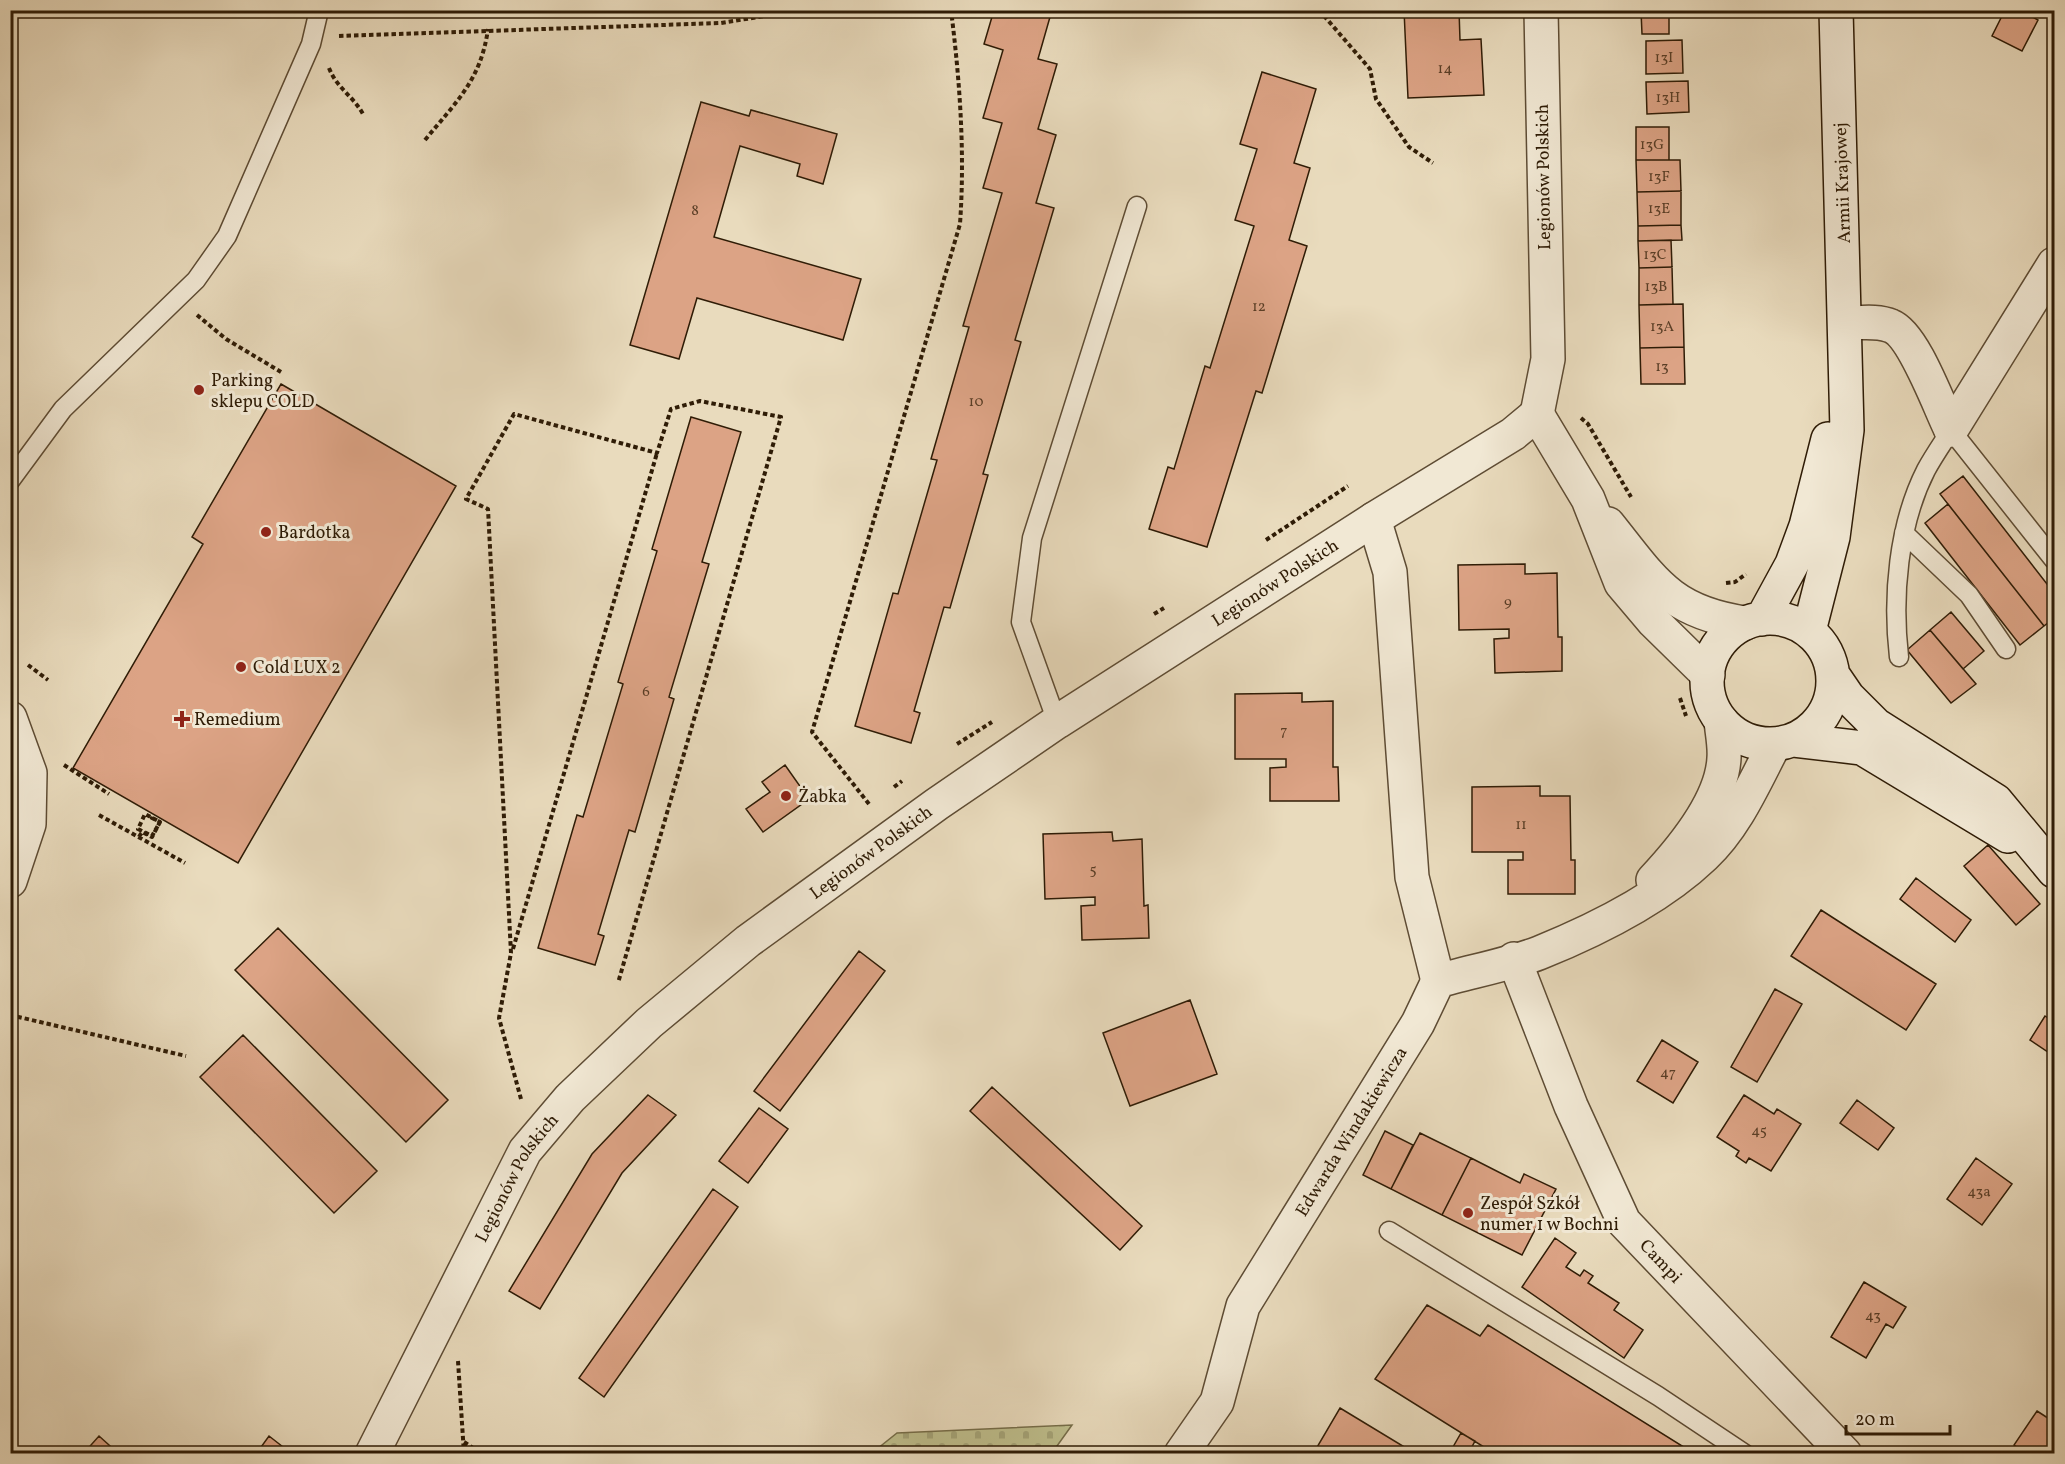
<svg xmlns="http://www.w3.org/2000/svg" width="2065" height="1464" viewBox="0 0 2065 1464" font-family="Vollkorn,serif">
	<defs>
		<pattern id="cemetery-stones" width="16" height="16" patternUnits="userSpaceOnUse" patternTransform="scale(1.5)"><rect width="16" height="16" fill="#bebe8c"/><path d="M2 7V4a2 2 0 0 1 4 0v3zM10 15v-3a2 2 0 0 1 4 0v3z" fill="#a4a377"/></pattern>
	</defs>
	<rect width="100%" height="100%" fill="#e9dbbd"/>
	<filter id="stains"><feTurbulence type="fractalNoise" baseFrequency=".00333" numOctaves="4"/><feColorMatrix values="0 0 0 0 .2 0 0 0 0 .09 0 0 0 0 .02 0 0 0 .5 -.17"/></filter>
	<radialGradient id="worn" r=".72"><stop offset=".6" stop-color="#630" stop-opacity="0"/><stop offset="1" stop-color="#630" stop-opacity=".3"/></radialGradient>
	<path fill="url(#cemetery-stones)" stroke="#766d49" stroke-width="1.5" d="M 1072,1425 L 1052,1453 L 872,1453 L 897,1433 Z"/>
	<path fill="#dca385" stroke="#2f1c06" stroke-width="1.5" d="M 994,10 L 1052,10 L 1038,59 L 1057,64 L 1038,129 L 1056,135 L 1036,203 L 1054,208 L 1015,340 L 1021,342 L 983,474 L 988,475 L 950,608 L 944,607 L 914,711 L 920,713 L 911,743 L 855,726 L 893,593 L 898,594 L 937,460 L 931,459 L 969,327 L 963,326 L 1002,193 L 983,188 L 1002,123 L 983,118 L 1003,50 L 984,44 Z
		M 1404,10 L 1459,10 L 1460,40 L 1481,39 L 1484,95 L 1408,98 Z
		M 2005,10 L 2020,10 L 2038,20 L 2022,51 L 1992,36 Z
		M 1641,11 L 1669,11 L 1669,34 L 1642,34 Z
		M 1682,40 L 1683,73 L 1646,74 L 1646,41 Z
		M 1262,72 L 1316,89 L 1294,163 L 1310,168 L 1289,240 L 1307,246 L 1262,393 L 1256,391 L 1207,547 L 1149,529 L 1168,467 L 1174,469 L 1205,366 L 1210,368 L 1254,226 L 1235,220 L 1257,149 L 1240,144 Z
		M 1688,81 L 1689,112 L 1647,114 L 1646,82 Z
		M 701,102 L 749,116 L 751,110 L 837,134 L 823,184 L 797,176 L 800,164 L 740,146 L 714,237 L 861,279 L 843,340 L 697,298 L 679,359 L 630,345 Z
		M 1636,127 L 1669,127 L 1669,160 L 1636,160 Z
		M 1636,160 L 1680,160 L 1681,191 L 1637,192 Z
		M 1681,191 L 1681,225 L 1638,226 L 1637,192 Z
		M 1681,225 L 1682,240 L 1638,241 L 1638,226 Z
		M 1671,240 L 1672,267 L 1639,268 L 1638,241 Z
		M 1672,267 L 1673,304 L 1639,305 L 1639,268 Z
		M 1683,304 L 1684,347 L 1640,348 L 1639,305 Z
		M 1684,347 L 1685,384 L 1641,384 L 1640,348 Z
		M 281,384 L 456,486 L 238,863 L 73,768 L 203,544 L 192,537 Z
		M 691,417 L 741,432 L 702,562 L 709,564 L 669,697 L 674,699 L 635,832 L 629,830 L 598,934 L 604,936 L 595,965 L 538,948 L 577,815 L 583,817 L 623,684 L 618,682 L 657,551 L 652,549 Z
		M 1963,476 L 2054,593 L 2054,618 L 2044,626 L 1940,494 Z
		M 1948,504 L 2044,626 L 2020,645 L 1925,523 Z
		M 1525,564 L 1525,574 L 1557,573 L 1558,637 L 1562,637 L 1562,671 L 1495,673 L 1494,639 L 1509,638 L 1509,629 L 1459,630 L 1458,565 Z
		M 1951,612 L 1984,651 L 1963,669 L 1930,630 Z
		M 1930,630 L 1976,684 L 1951,703 L 1907,650 Z
		M 1302,693 L 1302,702 L 1333,701 L 1333,767 L 1338,767 L 1339,801 L 1270,801 L 1270,768 L 1286,767 L 1286,759 L 1235,759 L 1235,694 Z
		M 785,765 L 809,799 L 763,832 L 746,809 L 770,792 L 762,782 Z
		M 1540,786 L 1540,796 L 1570,796 L 1571,860 L 1575,860 L 1575,894 L 1508,894 L 1508,860 L 1523,860 L 1523,852 L 1472,852 L 1472,787 Z
		M 1112,832 L 1113,841 L 1142,839 L 1144,906 L 1148,905 L 1149,938 L 1082,940 L 1081,906 L 1095,905 L 1095,897 L 1045,899 L 1043,834 Z
		M 1988,845 L 2040,904 L 2016,925 L 1964,866 Z
		M 1916,878 L 1971,920 L 1955,942 L 1900,899 Z
		M 1821,910 L 1936,984 L 1906,1030 L 1791,956 Z
		M 278,928 L 448,1100 L 406,1142 L 235,970 Z
		M 859,951 L 885,971 L 780,1111 L 754,1091 Z
		M 1775,989 L 1802,1004 L 1757,1082 L 1731,1067 Z
		M 1190,1000 L 1217,1074 L 1130,1106 L 1103,1033 Z
		M 2045,1016 L 2054,1022 L 2054,1056 L 2030,1040 Z
		M 243,1035 L 377,1171 L 334,1213 L 200,1077 Z
		M 1662,1040 L 1698,1062 L 1673,1103 L 1637,1081 Z
		M 992,1087 L 1142,1226 L 1120,1250 L 970,1111 Z
		M 648,1095 L 676,1115 L 622,1173 L 540,1309 L 509,1291 L 592,1154 Z
		M 1744,1095 L 1774,1114 L 1777,1109 L 1801,1124 L 1771,1171 L 1749,1158 L 1746,1163 L 1736,1156 L 1739,1151 L 1717,1137 Z
		M 1857,1100 L 1894,1128 L 1878,1150 L 1840,1123 Z
		M 759,1108 L 788,1129 L 748,1183 L 719,1161 Z
		M 1385,1131 L 1413,1145 L 1391,1189 L 1363,1175 Z
		M 1420,1133 L 1471,1158 L 1442,1215 L 1391,1189 Z
		M 1471,1158 L 1520,1183 L 1524,1174 L 1556,1189 L 1522,1255 L 1442,1215 Z
		M 1976,1158 L 2012,1184 L 1982,1225 L 1947,1199 Z
		M 713,1189 L 738,1207 L 604,1397 L 579,1378 Z
		M 1555,1238 L 1576,1253 L 1566,1267 L 1580,1276 L 1584,1270 L 1593,1276 L 1588,1283 L 1619,1303 L 1614,1310 L 1643,1330 L 1624,1358 L 1522,1287 Z
		M 1864,1282 L 1906,1307 L 1893,1328 L 1886,1324 L 1866,1358 L 1831,1337 Z
		M 1427,1305 L 1480,1336 L 1488,1325 L 1695,1454 L 1495,1454 L 1375,1379 Z
		M 1340,1408 L 1416,1454 L 1313,1454 Z
		M 2037,1411 L 2054,1422 L 2054,1454 L 2026,1454 L 2014,1445 Z
		M 1461,1433 L 1475,1441 L 1468,1454 L 1449,1454 Z
		M 99,1436 L 119,1454 L 83,1454 Z
		M 269,1436 L 292,1454 L 256,1454 Z"/>
	<g fill="none" stroke-linecap="round" stroke-linejoin="round">
		<defs>
			<path id="service" d="M 10,481 L 63,409 L 196,280 L 227,236 L 311,44 L 319,10
				M 1904,533 L 1969,595 L 2006,649
				M 1899,657 C 1892,597 1898,525 1926,470 C 1933,457 1942,444 1951,430 L 2054,560
				M 1057,722 L 1021,622 L 1032,538 L 1137,206
				M 1389,1231 L 1658,1396 L 1745,1454"/>
			<g id="minor">
				<path d="M 1845,323 C 1860,323 1877,320 1891,326 C 1914,335 1939,406 1951,430"/>
				<path d="M 1537,414 L 1548,359 L 1541,10"/>
				<path d="M 1951,430 L 2054,264"/>
				<path d="M 1374,519 L 1390,572 L 1412,877 L 1438,981"/>
				<path d="M 10,718 L 30,773 L 29,824 L 10,881"/>
				<path d="M 1653,880 C 1682,849 1722,801 1724,758 C 1725,746 1722,732 1721,721"/>
				<path id="s1" d="M 1514,959 L 1571,1106 L 1624,1222 L 1845,1454"/>
				<path id="s2" d="M 1181,1454 L 1217,1402 L 1243,1306 L 1418,1023 L 1438,981 C 1469,972 1511,964 1539,953 C 1596,930 1659,899 1704,856 C 1736,826 1754,783 1774,745"/>
			</g>
			<g id="tertiary">
				<path d="M 1608,524 C 1653,580 1669,612 1745,623"/>
				<path id="s3" d="M 372,1454 L 525,1151 L 570,1098 L 649,1023 L 748,941 L 937,804 L 1057,722 L 1374,519 L 1513,434 L 1537,414 L 1588,499 L 1621,583 L 1654,622 L 1708,675"/>
			</g>
			<path id="secondary" d="M1707 681a63 63 0 1 1 126 0a63 63 0 1 1-126 0Z
				M 1762,619 L 1792,564 L 1806,526 L 1828,439
				M 1809,631 L 1833,537 L 1847,430 L 1836,10
				M 1833,675 L 1848,697 L 1876,725 L 1996,801 L 2054,871
				M 1794,740 L 1862,748 L 2008,836"/>
		</defs>
		<use href="#service" stroke="#5e4c34" stroke-width="21"/>
		<use href="#minor" stroke="#5e4c34" stroke-width="36"/>
		<use href="#tertiary" stroke="#5e4c34" stroke-width="36"/>
		<use href="#secondary" stroke="#2f1c06" stroke-width="36"/>
		<path stroke="#2f1c06" stroke-width="4" stroke-dasharray="4.5 3" stroke-linecap="butt" d="M 1319,10 L 1370,69 L 1376,99 L 1409,147 L 1433,163
			M 339,36 L 721,23 L 802,10
			M 329,68 C 337,89 354,96 364,116
			M 425,140 C 456,102 481,80 488,29
			M 197,315 L 226,339 L 281,372
			M 1581,418 L 1588,424 L 1631,497
			M 1266,540 L 1348,486
			M 1726,583 L 1735,582 L 1746,574
			M 1154,614 L 1164,608
			M 28,665 L 48,680
			M 1680,698 L 1686,716
			M 957,744 L 992,722
			M 64,765 L 109,794
			M 894,787 L 902,781
			M 869,804 L 812,732 L 960,224 C 965,153 960,82 951,10
			M 99,815 L 185,863
			M 139,837 L 142,832 L 152,837 L 160,822 L 145,814 L 138,829 L 152,836 L 160,822 L 152,818 L 154,815
			M 513,949 L 657,453
			M 10,1015 L 186,1056
			M 521,1099 L 499,1018 L 511,953 L 488,509 L 466,499 L 514,414 L 657,453 L 671,409 L 700,401 L 781,417 L 618,983
			M 458,1361 L 464,1454
			M 464,1442 L 482,1454"/>
		<use href="#service" stroke="#f1e8d4" stroke-width="18"/>
		<use href="#minor" stroke="#f1e8d4" stroke-width="33"/>
		<use href="#tertiary" stroke="#f1e8d4" stroke-width="33"/>
		<use href="#secondary" stroke="#f1e8d4" stroke-width="33"/>
	</g>
	<g fill="#8f2418" stroke="#f1e8d4" stroke-width="2">
		<circle cx="199" cy="390" r="6"/>
		<circle cx="266" cy="532" r="6"/>
		<circle cx="241" cy="667" r="6"/>
		<path d="M179 710h6v6h6v6h-6v6h-6v-6h-6v-6h6z"/>
		<circle cx="786" cy="796" r="6"/>
		<circle cx="1468" cy="1213" r="6"/>
	</g>
	<g text-anchor="middle" stroke-width="6" stroke-linejoin="round" paint-order="stroke">
		<g font-size="15" fill="#5a3e26">
			<text x="1664" y="62">13I</text>
			<text x="1445" y="73">14</text>
			<text x="1668" y="102">13H</text>
			<text x="1652" y="149">13G</text>
			<text x="1659" y="181">13F</text>
			<text x="1659" y="213">13E</text>
			<text x="695" y="215">8</text>
			<text x="1655" y="259">13C</text>
			<text x="1656" y="291">13B</text>
			<text x="1259" y="311">12</text>
			<text x="1662" y="331">13A</text>
			<text x="1662" y="371">13</text>
			<text x="976" y="406">10</text>
			<text x="1508" y="606">9</text>
			<text x="646" y="696">6</text>
			<text x="1284" y="735">7</text>
			<text x="1521" y="829">11</text>
			<text x="1093" y="874">5</text>
			<text x="1668" y="1077">47</text>
			<text x="1759" y="1135">45</text>
			<text x="1979" y="1196">43a</text>
			<text x="1873" y="1320">43</text>
		</g>
		<g font-size="18" fill="#2f1c06" stroke="#f1e8d4">
			<text transform="translate(1543 177) rotate(-91)" y="6">Legionów Polskich</text>
			<text transform="translate(1842 183) rotate(-92)" y="6">Armii Krajowej</text>
			<text dy="6" stroke="none"><textPath href="#s3" startOffset="1284">Legionów Polskich</textPath></text>
			<text dy="6" stroke="none"><textPath href="#s3" startOffset="798">Legionów Polskich</textPath></text>
			<text dy="6" stroke="none"><textPath href="#s2" startOffset="368">Edwarda Windakiewicza</textPath></text>
			<text dy="6" stroke="none"><textPath href="#s3" startOffset="312">Legionów Polskich</textPath></text>
			<text dy="6" stroke="none"><textPath href="#s1" startOffset="339">Campi</textPath></text>
		</g>
		<g font-size="18" fill="#2f1c06" stroke="#f1e8d4" text-anchor="start">
			<text x="211" y="386">Parking<tspan x="211" dy="21">sklepu COLD</tspan></text>
			<text x="278" y="538">Bardotka</text>
			<text x="253" y="673">Cold LUX 2</text>
			<text x="194" y="725">Remedium</text>
			<text x="798" y="802">Żabka</text>
			<text x="1480" y="1209">Zespół Szkół<tspan x="1480" dy="21">numer 1 w Bochni</tspan></text>
		</g>
	</g>
	<rect width="2065" height="1464" fill="none" stroke="#e9dbbd" stroke-width="36"/>
	<rect x="12" y="12" width="2041" height="1440" fill="none" stroke="#2f1c06" stroke-width="3"/>
	<rect x="18" y="18" width="2029" height="1428" fill="none" stroke="#2f1c06" stroke-width="1.5"/>
	<path d="M1846 1425v9h104v-9" fill="none" stroke="#2f1c06" stroke-width="3"/>
	<text x="1855" y="1425" font-size="18" fill="#2f1c06" stroke="#f1e8d4" stroke-width="4.5" paint-order="stroke">20 m</text>
	<rect width="100%" height="100%" filter="url(#stains)"/>
	<rect width="100%" height="100%" fill="url(#worn)"/>
</svg>
